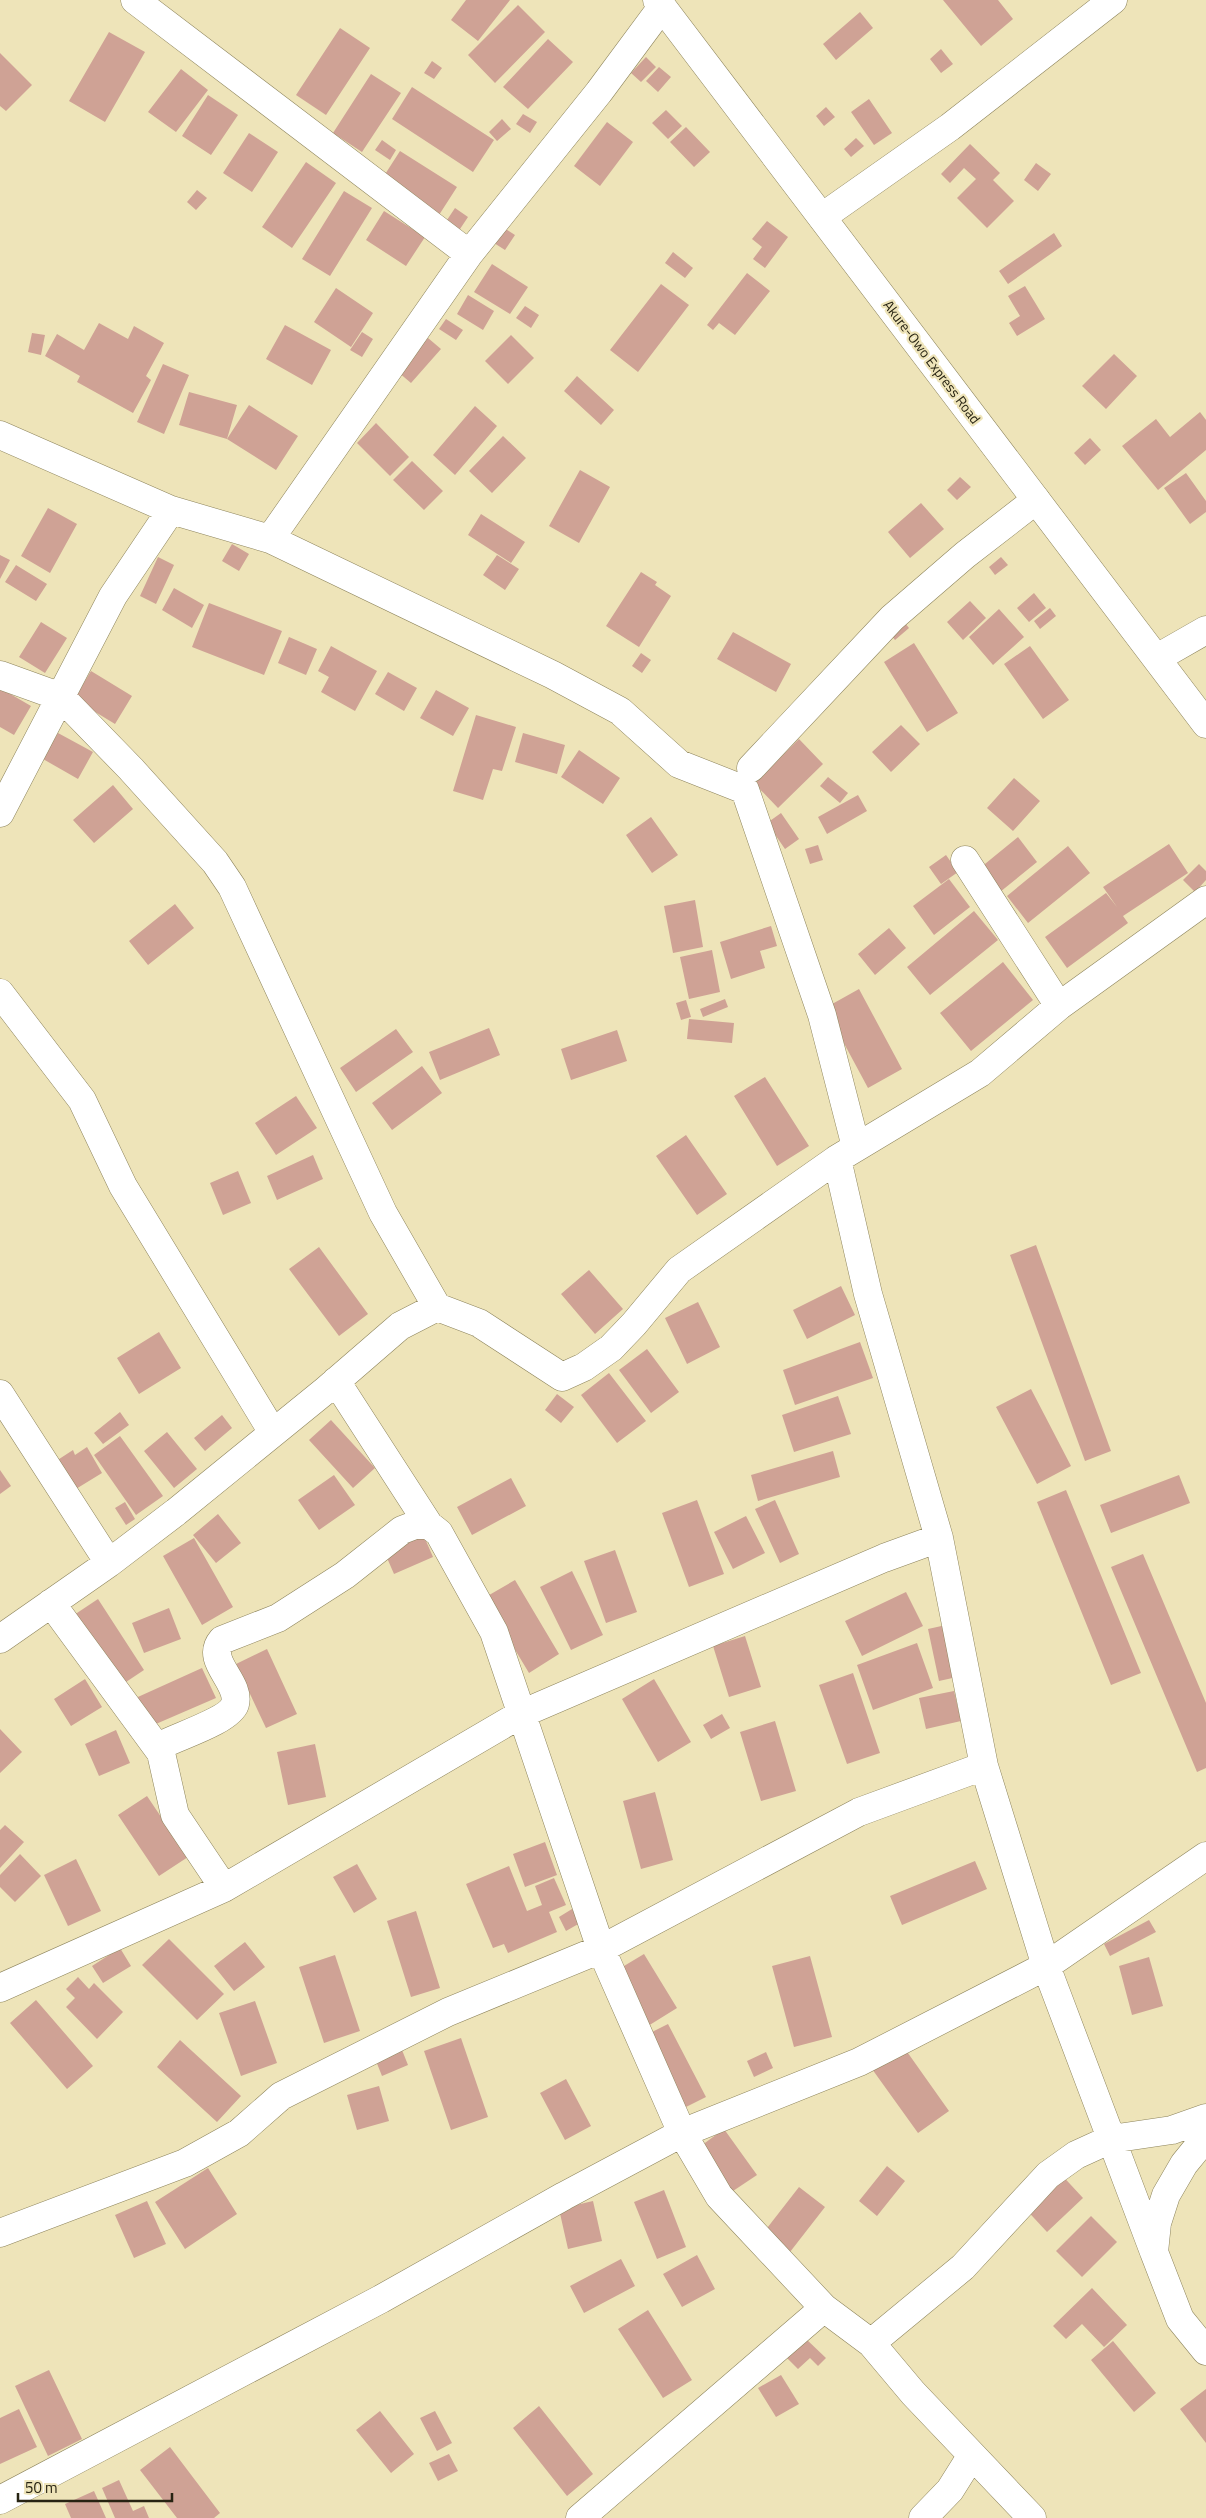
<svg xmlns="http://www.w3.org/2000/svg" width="1206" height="2518" viewBox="0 0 1206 2518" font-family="'Titillium Web',sans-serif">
	<rect width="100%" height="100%" fill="#eee4b9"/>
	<path fill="#cfa295" d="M 466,0 L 510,0 L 478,41 L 451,20 Z
		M 943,0 L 998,0 L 1013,19 L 981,46 Z
		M 518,5 L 545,32 L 495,83 L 468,55 Z
		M 860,12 L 873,28 L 836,60 L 823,44 Z
		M 340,28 L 370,48 L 326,115 L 296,95 Z
		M 109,32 L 145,52 L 105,122 L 69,101 Z
		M 548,39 L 573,62 L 528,109 L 503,87 Z
		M 941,49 L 953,64 L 941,73 L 930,59 Z
		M 0,53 L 32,85 L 6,111 L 0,106 Z
		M 646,57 L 656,67 L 641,82 L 631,73 Z
		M 432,61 L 442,68 L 434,79 L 424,73 Z
		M 659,67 L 671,77 L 658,92 L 646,81 Z
		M 181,69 L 208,90 L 176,132 L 148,112 Z
		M 371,74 L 401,93 L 362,152 L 333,133 Z
		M 412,87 L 494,140 L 473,172 L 392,119 Z
		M 208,95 L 238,115 L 211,155 L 182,136 Z
		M 869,99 L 892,133 L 874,145 L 851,112 Z
		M 826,107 L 835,117 L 824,126 L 816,116 Z
		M 666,110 L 682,126 L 668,139 L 652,123 Z
		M 523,114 L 537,122 L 530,133 L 516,124 Z
		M 502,119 L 511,129 L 497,141 L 489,132 Z
		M 607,122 L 633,142 L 600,186 L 574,166 Z
		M 686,127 L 710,152 L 694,167 L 670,142 Z
		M 249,133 L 278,152 L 252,192 L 223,173 Z
		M 856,138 L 864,146 L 851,157 L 844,149 Z
		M 382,140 L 396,150 L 390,160 L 375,150 Z
		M 970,144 L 1000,173 L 993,180 L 1014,201 L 987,228 L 957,198 L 976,179 L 964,168 L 950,183 L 941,174 Z
		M 400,151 L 457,187 L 439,215 L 382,179 Z
		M 306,162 L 336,183 L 292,248 L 262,227 Z
		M 1036,163 L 1051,174 L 1038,191 L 1024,180 Z
		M 197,190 L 207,198 L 196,210 L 187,202 Z
		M 344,191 L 372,208 L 330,276 L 302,259 Z
		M 455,208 L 468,217 L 454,238 L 441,229 Z
		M 384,211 L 425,237 L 406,266 L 366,240 Z
		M 767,221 L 788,237 L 765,268 L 753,259 L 762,247 L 752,239 Z
		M 504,228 L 515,235 L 505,250 L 494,243 Z
		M 1054,233 L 1062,246 L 1008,284 L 999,271 Z
		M 673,252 L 693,268 L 685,278 L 665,263 Z
		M 492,264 L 528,287 L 510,314 L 474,292 Z
		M 747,273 L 770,291 L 735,335 L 719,323 L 713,330 L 707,325 Z
		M 661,284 L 689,305 L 638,372 L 610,350 Z
		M 1025,286 L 1045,319 L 1017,336 L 1009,323 L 1020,316 L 1008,296 Z
		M 336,288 L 373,313 L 351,347 L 314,322 Z
		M 468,295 L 494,311 L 483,330 L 457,314 Z
		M 525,306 L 539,315 L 531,328 L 516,318 Z
		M 446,319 L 463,330 L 456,340 L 439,329 Z
		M 99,323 L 128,339 L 134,326 L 164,343 L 146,376 L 151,380 L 133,413 L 77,382 L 80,376 L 45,356 L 57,334 L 84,350 Z
		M 285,325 L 331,350 L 312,385 L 266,359 Z
		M 362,332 L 373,339 L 362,357 L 350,350 Z
		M 32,333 L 45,335 L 41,355 L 28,352 Z
		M 511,335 L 534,358 L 508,384 L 485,361 Z
		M 428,338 L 441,349 L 411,383 L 398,372 Z
		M 1114,354 L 1137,376 L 1106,409 L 1082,386 Z
		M 163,364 L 189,375 L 164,434 L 137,422 Z
		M 577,376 L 614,410 L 601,425 L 564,391 Z
		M 189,392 L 237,405 L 227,439 L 179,425 Z
		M 249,405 L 298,436 L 276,470 L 227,439 Z
		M 475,406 L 497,426 L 455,475 L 433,455 Z
		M 1200,412 L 1206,420 L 1206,450 L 1158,490 L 1122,446 L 1156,419 L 1170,437 Z
		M 376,423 L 409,457 L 390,476 L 357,443 Z
		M 503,436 L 526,458 L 492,493 L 469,471 Z
		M 1090,438 L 1101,450 L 1085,465 L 1074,453 Z
		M 412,461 L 443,491 L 424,510 L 393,480 Z
		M 580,470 L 610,487 L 579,543 L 549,526 Z
		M 1186,473 L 1206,501 L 1206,512 L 1190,524 L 1164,488 Z
		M 960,477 L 971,487 L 957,500 L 947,490 Z
		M 921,503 L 944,529 L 910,558 L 888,532 Z
		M 48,508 L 77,524 L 50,573 L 21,556 Z
		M 481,514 L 525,542 L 511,563 L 468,535 Z
		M 232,544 L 249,554 L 239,571 L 222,561 Z
		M 0,555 L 10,560 L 0,579 Z
		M 497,555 L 519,569 L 505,590 L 483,575 Z
		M 158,557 L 174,565 L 156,604 L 140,596 Z
		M 1001,557 L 1008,565 L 995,575 L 989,567 Z
		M 16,565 L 47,584 L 36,601 L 5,582 Z
		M 641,572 L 657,582 L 655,585 L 671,596 L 639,647 L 606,626 Z
		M 174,588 L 204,605 L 192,628 L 162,610 Z
		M 1034,593 L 1046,608 L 1029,622 L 1017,608 Z
		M 970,601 L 986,618 L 963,640 L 947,622 Z
		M 209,603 L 282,631 L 264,675 L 192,647 Z
		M 1050,608 L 1056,616 L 1040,629 L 1034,621 Z
		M 999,609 L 1024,637 L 993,665 L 969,637 Z
		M 900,617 L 909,628 L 895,640 L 886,629 Z
		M 41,622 L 67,638 L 45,673 L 19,657 Z
		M 733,632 L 791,664 L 776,692 L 717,659 Z
		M 289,637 L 317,649 L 306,675 L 278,663 Z
		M 914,643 L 958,713 L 927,732 L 884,662 Z
		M 331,646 L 377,671 L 355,711 L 321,692 L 329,677 L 318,671 Z
		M 1030,646 L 1069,700 L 1043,719 L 1004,664 Z
		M 641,653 L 651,660 L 642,673 L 632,666 Z
		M 91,671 L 132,696 L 115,724 L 74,699 Z
		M 388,672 L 417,688 L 404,711 L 375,694 Z
		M 0,688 L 31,706 L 14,735 L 0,727 Z
		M 436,690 L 469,708 L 453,736 L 420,718 Z
		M 476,715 L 516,727 L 502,771 L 493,769 L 483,800 L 453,791 Z
		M 901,725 L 920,744 L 891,772 L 872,752 Z
		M 58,733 L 93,752 L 78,779 L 43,759 Z
		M 523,733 L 565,745 L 557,774 L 515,762 Z
		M 799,739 L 823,764 L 778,808 L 754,783 Z
		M 579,750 L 620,778 L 603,804 L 561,777 Z
		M 828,777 L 848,793 L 840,803 L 820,786 Z
		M 1014,778 L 1040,801 L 1013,831 L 987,808 Z
		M 113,785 L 133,809 L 94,843 L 73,820 Z
		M 858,795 L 867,811 L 827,834 L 818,817 Z
		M 781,813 L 799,839 L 785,849 L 767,823 Z
		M 651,817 L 678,855 L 652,873 L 626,835 Z
		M 1018,837 L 1037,862 L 1000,892 L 980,868 Z
		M 1169,844 L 1188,873 L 1123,916 L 1128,923 L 1067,968 L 1045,937 L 1106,893 L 1117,907 L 1103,887 Z
		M 818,845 L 823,860 L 810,864 L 805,849 Z
		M 1068,846 L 1090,873 L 1028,923 L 1007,896 Z
		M 946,855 L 958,872 L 941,884 L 929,867 Z
		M 1199,864 L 1206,871 L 1206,880 L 1195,892 L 1183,880 Z
		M 949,879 L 970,907 L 934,935 L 913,906 Z
		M 695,900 L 703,947 L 673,953 L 664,906 Z
		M 175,904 L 194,928 L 148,965 L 129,941 Z
		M 974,911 L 998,940 L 930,995 L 907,967 Z
		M 771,926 L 777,946 L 760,951 L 765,968 L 731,979 L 720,942 Z
		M 889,928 L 906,948 L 875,975 L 858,954 Z
		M 712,950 L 720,992 L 689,999 L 680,957 Z
		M 1003,962 L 1033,1000 L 971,1051 L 940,1013 Z
		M 859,989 L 902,1069 L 868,1088 L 825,1008 Z
		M 725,999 L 728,1007 L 703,1017 L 700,1009 Z
		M 686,1000 L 691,1017 L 681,1020 L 676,1003 Z
		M 689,1019 L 734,1023 L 732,1043 L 687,1039 Z
		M 489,1028 L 500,1055 L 440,1080 L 429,1052 Z
		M 396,1029 L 413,1052 L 356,1092 L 340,1068 Z
		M 617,1030 L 627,1061 L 571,1080 L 561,1049 Z
		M 422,1066 L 442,1093 L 392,1130 L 372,1103 Z
		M 765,1077 L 809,1146 L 777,1166 L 734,1096 Z
		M 296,1096 L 317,1128 L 276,1155 L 255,1123 Z
		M 686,1135 L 727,1194 L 697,1215 L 656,1156 Z
		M 313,1155 L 323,1179 L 277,1200 L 267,1176 Z
		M 238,1171 L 251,1203 L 223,1215 L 210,1183 Z
		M 1036,1245 L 1111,1451 L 1085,1461 L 1010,1255 Z
		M 319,1247 L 368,1314 L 339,1336 L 289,1269 Z
		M 589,1270 L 623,1309 L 595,1334 L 561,1294 Z
		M 841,1286 L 855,1315 L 807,1339 L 793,1310 Z
		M 698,1302 L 720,1347 L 687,1364 L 665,1318 Z
		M 159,1332 L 181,1368 L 139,1394 L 117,1358 Z
		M 860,1342 L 873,1378 L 795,1405 L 783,1370 Z
		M 647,1349 L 679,1392 L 651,1413 L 619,1370 Z
		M 609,1373 L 646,1421 L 617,1443 L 581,1395 Z
		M 1031,1389 L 1071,1466 L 1037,1484 L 996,1407 Z
		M 557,1394 L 574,1407 L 561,1423 L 545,1410 Z
		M 838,1396 L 851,1434 L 794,1452 L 782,1415 Z
		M 120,1412 L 129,1425 L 103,1444 L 94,1433 Z
		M 222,1415 L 232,1428 L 205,1451 L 194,1438 Z
		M 331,1420 L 375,1468 L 353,1488 L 309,1440 Z
		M 167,1432 L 197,1469 L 174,1488 L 144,1451 Z
		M 120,1436 L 163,1496 L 136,1515 L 94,1455 Z
		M 87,1447 L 102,1473 L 71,1492 L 53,1463 L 73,1450 L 75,1455 Z
		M 833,1451 L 840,1477 L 758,1501 L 751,1475 Z
		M 0,1470 L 11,1486 L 0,1494 Z
		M 334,1475 L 355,1505 L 319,1530 L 298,1500 Z
		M 1179,1475 L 1190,1503 L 1111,1533 L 1100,1505 Z
		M 511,1478 L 526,1506 L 472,1535 L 457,1507 Z
		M 1066,1490 L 1141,1673 L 1111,1685 L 1037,1502 Z
		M 697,1500 L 724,1574 L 689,1587 L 662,1513 Z
		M 775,1500 L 799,1554 L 780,1563 L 755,1509 Z
		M 125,1502 L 135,1519 L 126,1525 L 115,1508 Z
		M 218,1514 L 241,1543 L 216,1563 L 193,1535 Z
		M 746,1516 L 765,1553 L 733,1569 L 714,1532 Z
		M 420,1527 L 433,1557 L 394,1574 L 381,1544 Z
		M 194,1538 L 233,1607 L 202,1625 L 163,1556 Z
		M 615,1550 L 637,1612 L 606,1623 L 584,1561 Z
		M 1143,1554 L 1206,1703 L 1206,1768 L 1197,1772 L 1111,1567 Z
		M 572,1571 L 603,1635 L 571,1650 L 540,1587 Z
		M 515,1580 L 559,1654 L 529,1673 L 484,1598 Z
		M 906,1592 L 923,1626 L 862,1656 L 845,1621 Z
		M 98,1599 L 144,1670 L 117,1688 L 71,1617 Z
		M 169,1608 L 181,1639 L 144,1653 L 132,1623 Z
		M 946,1625 L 957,1677 L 939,1681 L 928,1629 Z
		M 745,1636 L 761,1687 L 729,1697 L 713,1646 Z
		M 917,1643 L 933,1688 L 873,1710 L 857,1665 Z
		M 267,1649 L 297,1714 L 266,1728 L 236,1664 Z
		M 202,1668 L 216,1698 L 142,1730 L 129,1701 Z
		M 853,1673 L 880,1753 L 847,1764 L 819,1685 Z
		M 85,1679 L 102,1707 L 71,1726 L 54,1699 Z
		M 654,1679 L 691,1742 L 658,1762 L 622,1699 Z
		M 954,1691 L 961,1721 L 926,1729 L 919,1698 Z
		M 722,1714 L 730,1728 L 711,1739 L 703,1725 Z
		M 775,1721 L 796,1791 L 761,1801 L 740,1732 Z
		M 0,1729 L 22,1752 L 0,1773 Z
		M 116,1730 L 130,1763 L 99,1776 L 85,1744 Z
		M 315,1744 L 326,1797 L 288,1805 L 277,1752 Z
		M 655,1792 L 673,1860 L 641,1869 L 623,1801 Z
		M 147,1796 L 188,1857 L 159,1876 L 118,1815 Z
		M 5,1825 L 24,1842 L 0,1868 L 0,1830 Z
		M 545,1842 L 557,1875 L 525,1887 L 513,1854 Z
		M 20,1854 L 41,1876 L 15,1902 L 0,1887 L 0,1875 Z
		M 76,1859 L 101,1911 L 68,1926 L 44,1875 Z
		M 975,1861 L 987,1889 L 902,1925 L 890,1896 Z
		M 357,1864 L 377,1899 L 354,1913 L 333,1877 Z
		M 509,1866 L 527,1911 L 542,1905 L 535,1886 L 554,1878 L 566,1905 L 549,1912 L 557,1932 L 508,1953 L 504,1944 L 493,1948 L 466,1884 Z
		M 572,1909 L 580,1923 L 566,1931 L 559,1917 Z
		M 416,1911 L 440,1988 L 411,1997 L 387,1921 Z
		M 1149,1920 L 1156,1932 L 1110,1956 L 1104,1944 Z
		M 169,1939 L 224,1994 L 197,2020 L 142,1965 Z
		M 245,1942 L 265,1967 L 234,1991 L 214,1966 Z
		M 120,1948 L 131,1966 L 103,1983 L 92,1966 Z
		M 644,1954 L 677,2008 L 648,2026 L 614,1972 Z
		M 335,1955 L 360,2031 L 324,2043 L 299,1967 Z
		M 810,1956 L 832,2037 L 794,2047 L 772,1966 Z
		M 1149,1957 L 1163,2006 L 1132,2015 L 1119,1966 Z
		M 78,1977 L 89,1989 L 94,1983 L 123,2012 L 97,2039 L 66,2007 L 75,1998 L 66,1989 Z
		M 36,2000 L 93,2066 L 67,2089 L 10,2023 Z
		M 255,2001 L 277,2063 L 241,2076 L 219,2013 Z
		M 668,2024 L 706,2097 L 678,2111 L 640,2038 Z
		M 461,2038 L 488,2117 L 451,2130 L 424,2051 Z
		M 898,2039 L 949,2111 L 918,2133 L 867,2062 Z
		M 180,2040 L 241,2096 L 217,2122 L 157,2067 Z
		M 402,2050 L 408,2065 L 382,2076 L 376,2061 Z
		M 766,2052 L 773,2068 L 754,2077 L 747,2061 Z
		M 566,2079 L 591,2126 L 565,2140 L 540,2093 Z
		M 379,2086 L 389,2121 L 357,2130 L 347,2095 Z
		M 724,2129 L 757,2175 L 730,2193 L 698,2148 Z
		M 887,2166 L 905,2181 L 877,2216 L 859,2201 Z
		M 208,2168 L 237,2214 L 185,2249 L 155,2202 Z
		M 1058,2171 L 1083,2198 L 1047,2232 L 1021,2204 Z
		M 799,2187 L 825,2207 L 790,2252 L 764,2232 Z
		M 664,2190 L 686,2247 L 657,2259 L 634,2202 Z
		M 147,2201 L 166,2244 L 134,2258 L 115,2215 Z
		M 593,2201 L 602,2241 L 568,2249 L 559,2209 Z
		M 1091,2216 L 1117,2242 L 1082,2277 L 1056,2251 Z
		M 697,2255 L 715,2289 L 682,2307 L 663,2274 Z
		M 621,2259 L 635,2286 L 584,2313 L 570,2286 Z
		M 1092,2288 L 1127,2325 L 1104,2347 L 1082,2324 L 1066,2339 L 1053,2326 Z
		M 648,2310 L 692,2380 L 663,2398 L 618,2329 Z
		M 805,2338 L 826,2358 L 818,2366 L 810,2358 L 798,2369 L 786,2357 Z
		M 1113,2341 L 1156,2393 L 1134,2412 L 1091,2360 Z
		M 49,2370 L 82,2439 L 48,2456 L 15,2386 Z
		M 781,2375 L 799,2404 L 776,2417 L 758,2388 Z
		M 1206,2389 L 1206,2443 L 1180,2409 Z
		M 539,2406 L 593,2474 L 567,2496 L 513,2428 Z
		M 19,2409 L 37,2447 L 0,2464 L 0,2418 Z
		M 380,2411 L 414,2454 L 391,2473 L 356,2430 Z
		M 435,2411 L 452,2443 L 437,2451 L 420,2418 Z
		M 170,2447 L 220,2513 L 214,2518 L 177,2518 L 140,2470 Z
		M 449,2454 L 458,2471 L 438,2481 L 429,2463 Z
		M 119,2480 L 133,2511 L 144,2506 L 149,2518 L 115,2518 L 102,2488 Z
		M 94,2491 L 106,2518 L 71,2518 L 65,2504 Z"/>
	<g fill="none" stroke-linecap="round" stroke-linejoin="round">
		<defs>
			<path id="minor" d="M 135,0 L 469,254
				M 662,7 L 599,92 L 469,254 L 270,539 L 553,675 L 620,711 L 679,764 L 745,790 L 822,1015 L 856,1147
				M 822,217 L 950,127 L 1113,0
				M 0,435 L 171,510 L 270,539
				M 1157,658 L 1206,630
				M 0,675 L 61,697 L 131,769 L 215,862 L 232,887 L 383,1213 L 437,1307
				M 751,768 L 892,618 L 965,555 L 1036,500
				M 0,813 L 113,596 L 171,510
				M 965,860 L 1059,1006
				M 0,993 L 82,1100 L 123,1186 L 272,1431
				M 837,1159 L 868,1294 L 939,1538 L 984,1766 L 1046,1966 L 1154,2252
				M 336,1381 L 429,1525
				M 0,1394 L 109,1563
				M 51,1603 L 161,1753
				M 0,1639 L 109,1563 L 176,1512 L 326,1390 L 400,1326 L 437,1307 L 479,1323 L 562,1377 L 584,1367 L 611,1348 L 634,1324 L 679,1270 L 837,1159 L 980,1073 L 1059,1006 L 1206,900
				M 224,1888 L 175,1815 L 161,1753 L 164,1744 C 179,1736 230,1720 235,1704 C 241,1682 204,1661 222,1640 L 278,1618 L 345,1575 L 402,1530 L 415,1525 L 429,1525 L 439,1533 L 494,1632 L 601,1949 L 682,2133 L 719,2196 L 824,2308 L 871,2343 L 913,2393 L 1032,2518
				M 0,1988 L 224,1888 L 521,1714 L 884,1558 L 939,1538
				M 1206,2137 L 1184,2164 L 1166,2195 L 1157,2223 L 1154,2252 L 1180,2319 L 1206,2351
				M 0,2233 L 185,2163 L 239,2133 L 281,2096 L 448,2012 L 601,1949 L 859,1812 L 984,1766
				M 871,2343 L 963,2267 L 1048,2175 L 1076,2155 L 1111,2139 L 1172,2130 L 1206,2118
				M 0,2500 L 381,2299 L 564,2196 L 682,2133 L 859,2062 L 1046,1966 L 1206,1856
				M 580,2518 L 824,2308
				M 923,2518 L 950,2490 L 972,2455"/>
			<path id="highway" d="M 657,0 L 1206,724"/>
		</defs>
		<use href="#minor" stroke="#8d845c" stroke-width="29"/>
		<use href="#highway" stroke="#8d845c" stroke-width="29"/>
		<use href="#minor" stroke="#fff" stroke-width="28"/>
		<use href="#highway" stroke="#fff" stroke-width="28"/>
	</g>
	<g text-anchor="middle" stroke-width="4.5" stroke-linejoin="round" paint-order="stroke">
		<g font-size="14" fill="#272312" stroke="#eee4b9">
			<text transform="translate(932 362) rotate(53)" y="5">Akure-Owo Express Road</text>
		</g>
	</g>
	<path d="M18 2493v8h154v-8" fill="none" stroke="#272312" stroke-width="2.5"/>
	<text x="25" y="2493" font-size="15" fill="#272312" stroke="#eee4b9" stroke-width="4" paint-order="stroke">50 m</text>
</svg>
